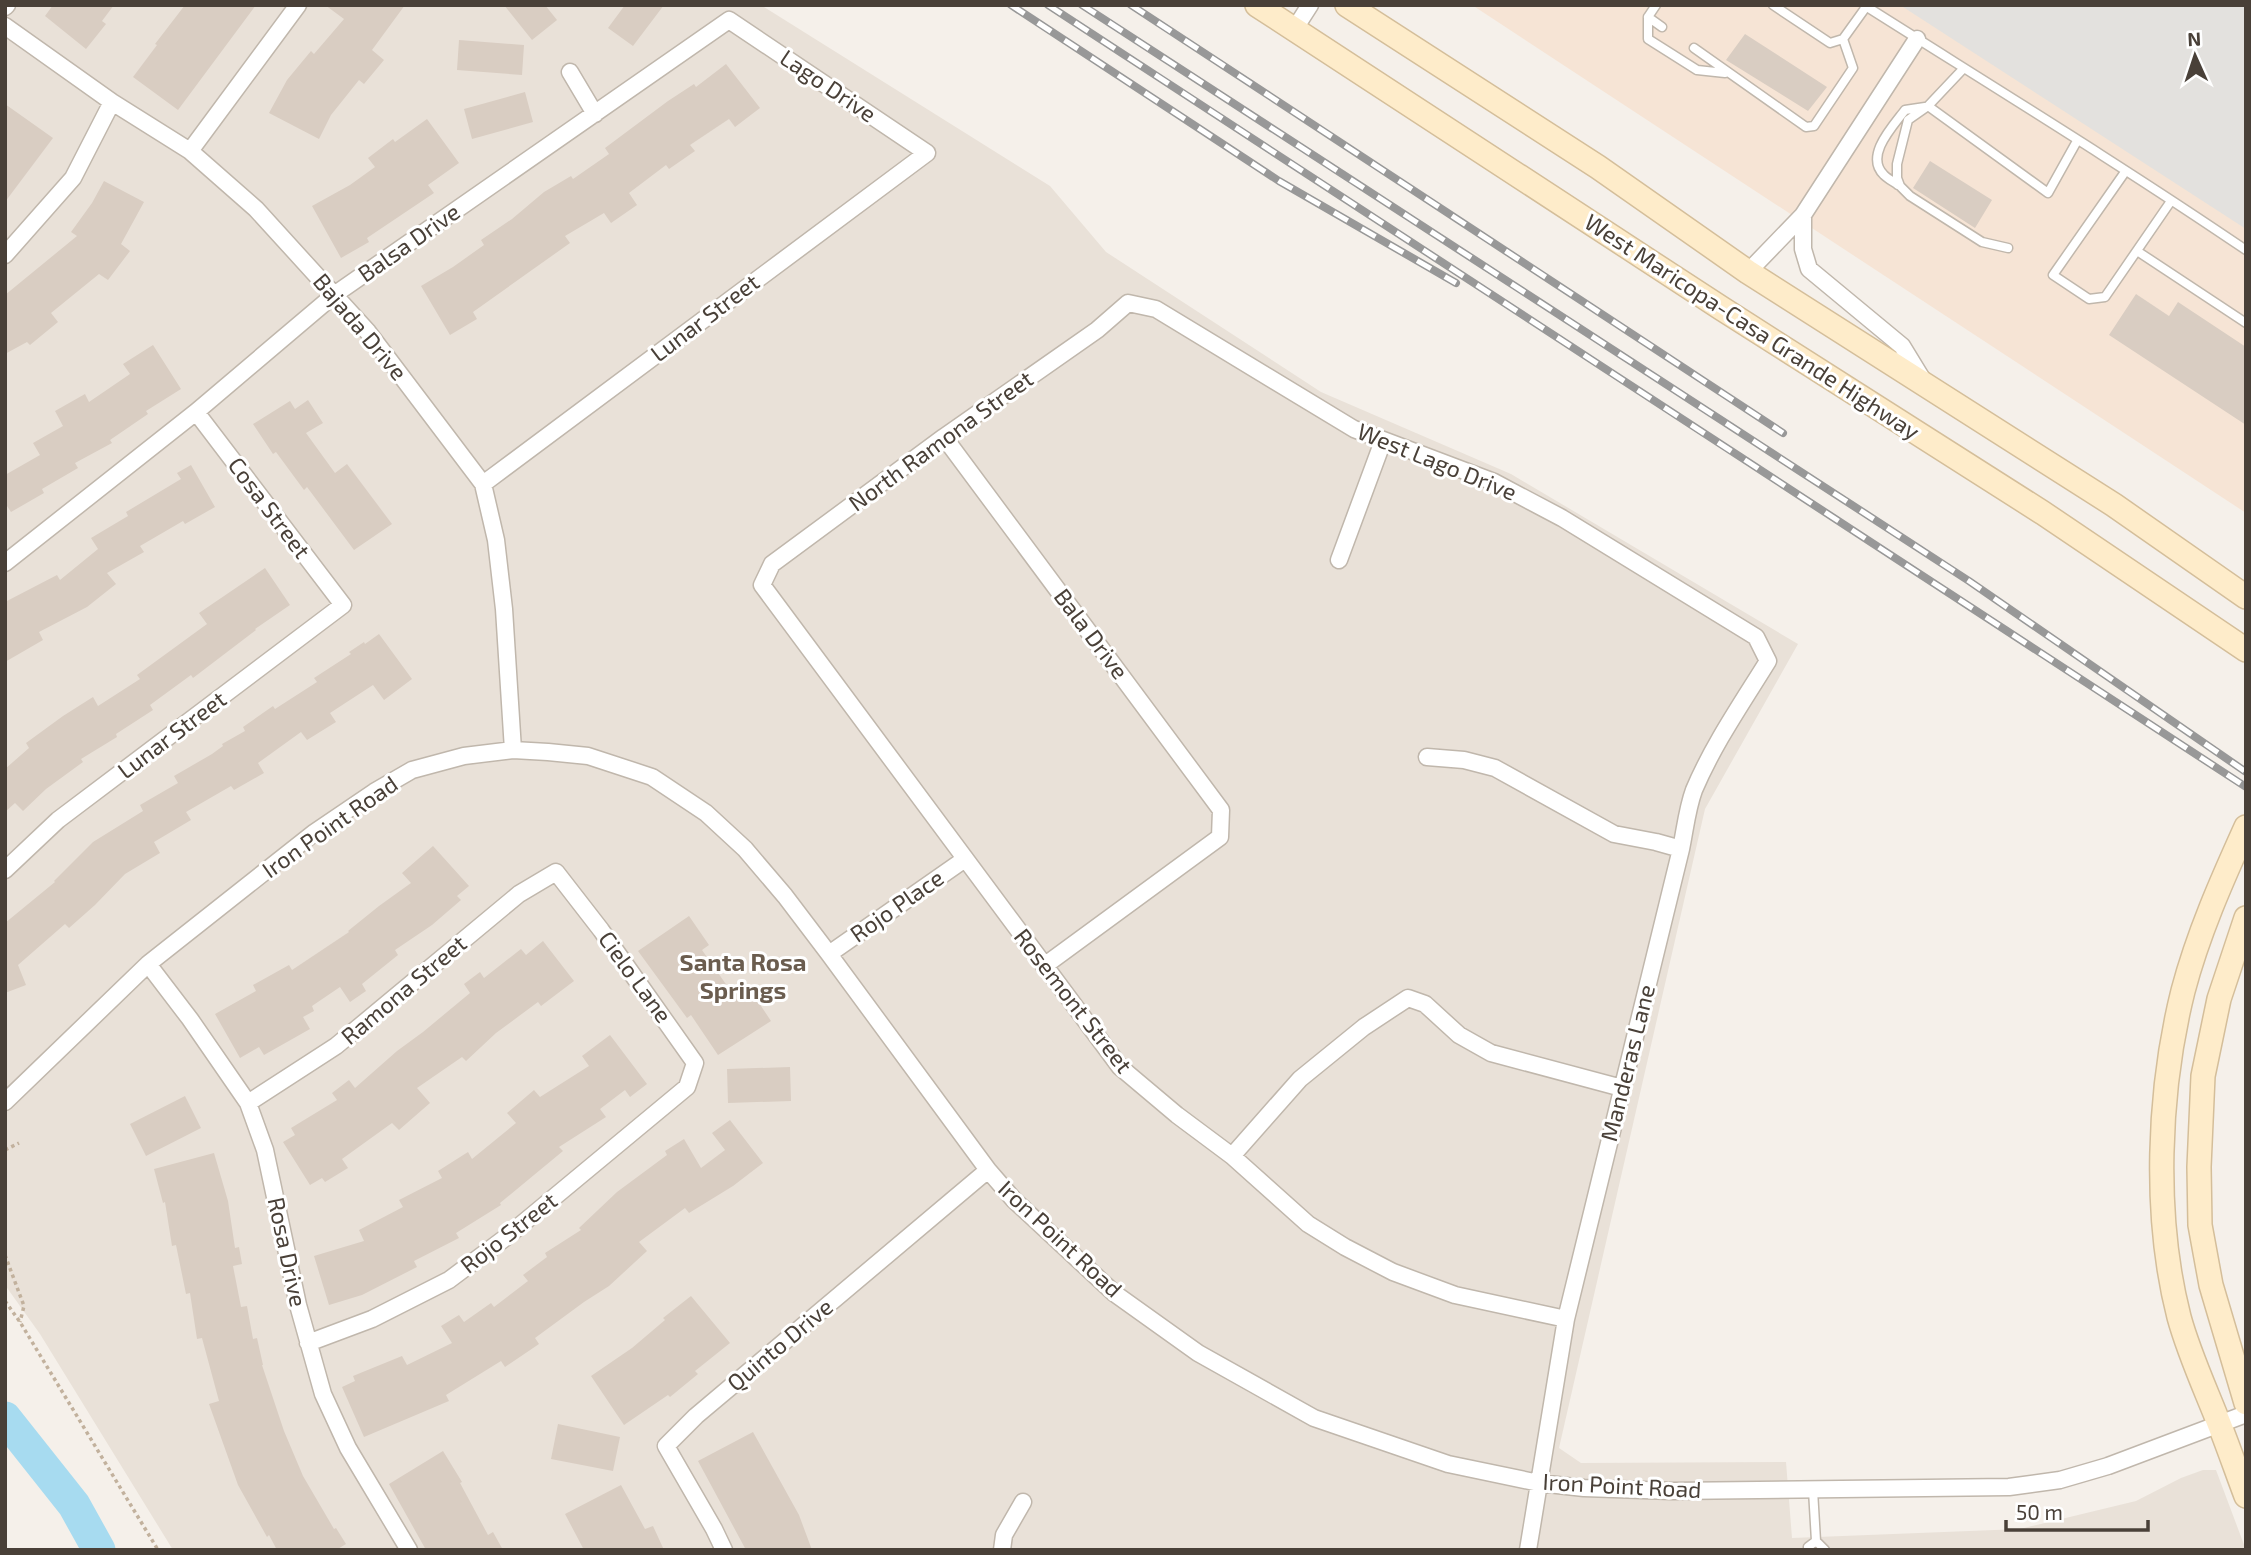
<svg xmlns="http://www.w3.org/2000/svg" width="2251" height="1555" viewBox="0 0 2251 1555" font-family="'Exo 2',sans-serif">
	<rect width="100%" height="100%" fill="#f5f0ea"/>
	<path fill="#e9e1d8" d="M 5,5 L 761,5 L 1050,186 L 1106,252 L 1321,392 L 1511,474 L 1798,644 L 1705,809 L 1559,1448 L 1581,1463 L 1786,1462 L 1792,1538 L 2020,1529 L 2136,1501 L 2181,1478 L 2203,1470 L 2216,1470 L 2246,1550 L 173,1550 L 40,1334 L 5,1285 Z"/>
	<path fill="#f6e4d5" d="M 1472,5 L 2246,5 L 2246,513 Z"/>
	<path fill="#e3e1de" d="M 1900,5 L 2246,5 L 2246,229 Z"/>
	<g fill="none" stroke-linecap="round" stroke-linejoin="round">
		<path stroke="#a7dbf0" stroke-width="33" d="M 5,1418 L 74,1505 L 99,1550"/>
	</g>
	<path fill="#d9cdc2" d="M 53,5 L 114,5 L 102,21 L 106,24 L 86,49 L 45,16 Z
		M 185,5 L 256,5 L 178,110 L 133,77 L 157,45 L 155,44 Z
		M 325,5 L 405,5 L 372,50 L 384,60 L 364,84 L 359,80 L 331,115 L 319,139 L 269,113 L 287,80 L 311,51 L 314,54 L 344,19 Z
		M 504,5 L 545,5 L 557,20 L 532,40 Z
		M 625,5 L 664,5 L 633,46 L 608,28 Z
		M 1745,34 L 1827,87 L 1808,111 L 1726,60 Z
		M 459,40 L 524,45 L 522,75 L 457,70 Z
		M 726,64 L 760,108 L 735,127 L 729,119 L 690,145 L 695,151 L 669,169 L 666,165 L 629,193 L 637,205 L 611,223 L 604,213 L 565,236 L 570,243 L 473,312 L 477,319 L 450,335 L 421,286 L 453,267 L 484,245 L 481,240 L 512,219 L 544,192 L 571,176 L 573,179 L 609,154 L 605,148 L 668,101 L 694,84 L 696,87 Z
		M 525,92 L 533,122 L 472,139 L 464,109 Z
		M 5,104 L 53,138 L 5,202 Z
		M 427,119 L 459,163 L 428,185 L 434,193 L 367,238 L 369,242 L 341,258 L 312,206 L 350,185 L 375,167 L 368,158 L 393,139 L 395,142 Z
		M 1930,161 L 1992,200 L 1975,228 L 1913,188 Z
		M 104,181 L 144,202 L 121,244 L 130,251 L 108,280 L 99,274 L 51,313 L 58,322 L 30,345 L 27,342 L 5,354 L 5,295 L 77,236 L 71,232 L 92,203 Z
		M 2136,294 L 2169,316 L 2178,302 L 2246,347 L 2246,425 L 2109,335 Z
		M 153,345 L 181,389 L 146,411 L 148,414 L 110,440 L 112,443 L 75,463 L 78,468 L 42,489 L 44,493 L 11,512 L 5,503 L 5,475 L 40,455 L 33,443 L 63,426 L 55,411 L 85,394 L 89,402 L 130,374 L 123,364 Z
		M 308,400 L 323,423 L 306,433 L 335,473 L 347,464 L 392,524 L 354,550 L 307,487 L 304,490 L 276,452 L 273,454 L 253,424 L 290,401 L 295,409 Z
		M 191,465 L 215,507 L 185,524 L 183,521 L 140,546 L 144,552 L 107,573 L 116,584 L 87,607 L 39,632 L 43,640 L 5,662 L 5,602 L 57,575 L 60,580 L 98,549 L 91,538 L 128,516 L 126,512 L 181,479 L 177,473 Z
		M 265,568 L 290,605 L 255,629 L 256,630 L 193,678 L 191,675 L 150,705 L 153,710 L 116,734 L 117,737 L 81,759 L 83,762 L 46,789 L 23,811 L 15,803 L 5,812 L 5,769 L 29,748 L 26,743 L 63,716 L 93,697 L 98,706 L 140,679 L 137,675 L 207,624 L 199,613 Z
		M 379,634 L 412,679 L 384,700 L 373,685 L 330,713 L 336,722 L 307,740 L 301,732 L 258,763 L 264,773 L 234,790 L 231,786 L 186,812 L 191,820 L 154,842 L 160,853 L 125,874 L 95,905 L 69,928 L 65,924 L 18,965 L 26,985 L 5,993 L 5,923 L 55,882 L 54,881 L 93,842 L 143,811 L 140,805 L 178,783 L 174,776 L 212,754 L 223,746 L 222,744 L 245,731 L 243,727 L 273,706 L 275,709 L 317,682 L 314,678 L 351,654 L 349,652 L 364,642 L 365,644 Z
		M 433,846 L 469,886 L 457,896 L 461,900 L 432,925 L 395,950 L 398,955 L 362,984 L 366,991 L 350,1002 L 340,987 L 312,1006 L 314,1011 L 303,1017 L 310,1029 L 264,1055 L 259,1047 L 240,1058 L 215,1014 L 256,991 L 253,985 L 289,965 L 292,970 L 349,932 L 348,931 L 379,906 L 411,883 L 402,873 Z
		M 689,916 L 709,945 L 702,950 L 737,1000 L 751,991 L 771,1021 L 718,1055 L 691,1015 L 687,1018 L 638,951 Z
		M 543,941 L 574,981 L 541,1006 L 538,1002 L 496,1033 L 466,1061 L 462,1057 L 417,1088 L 430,1103 L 399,1130 L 392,1123 L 342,1159 L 348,1168 L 325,1182 L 322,1178 L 310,1185 L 283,1142 L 295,1135 L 291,1128 L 337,1100 L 332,1093 L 349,1080 L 355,1088 L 397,1051 L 423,1032 L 470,993 L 464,984 L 480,972 L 484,978 L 521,949 L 526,955 Z
		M 610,1035 L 647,1084 L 630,1097 L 625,1090 L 600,1109 L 606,1117 L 559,1147 L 563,1151 L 500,1203 L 501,1205 L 456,1233 L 459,1238 L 414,1261 L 417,1267 L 362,1295 L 329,1305 L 314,1256 L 364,1241 L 359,1230 L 403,1207 L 399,1200 L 442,1178 L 438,1171 L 468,1152 L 472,1159 L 516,1123 L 507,1113 L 534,1090 L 540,1097 L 589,1066 L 582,1056 Z
		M 790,1067 L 791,1101 L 728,1103 L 727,1069 Z
		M 185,1096 L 201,1128 L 146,1156 L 130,1124 Z
		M 730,1120 L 763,1163 L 733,1186 L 689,1213 L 685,1208 L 639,1242 L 647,1251 L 609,1286 L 584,1302 L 535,1338 L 539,1344 L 505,1367 L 501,1361 L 446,1395 L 449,1401 L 364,1437 L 342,1387 L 355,1381 L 353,1376 L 402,1356 L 407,1365 L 452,1343 L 441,1326 L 459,1315 L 464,1322 L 491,1303 L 494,1307 L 528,1281 L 523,1275 L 547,1257 L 545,1253 L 581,1230 L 579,1228 L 617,1192 L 667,1155 L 665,1151 L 684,1139 L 701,1168 L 725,1150 L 712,1133 Z
		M 214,1153 L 228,1201 L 235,1248 L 239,1247 L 242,1264 L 233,1266 L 241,1307 L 247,1306 L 253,1339 L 257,1338 L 263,1365 L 262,1365 L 284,1431 L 303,1476 L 334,1529 L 336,1528 L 346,1544 L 336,1550 L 277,1550 L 269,1535 L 267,1537 L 238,1485 L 209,1404 L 219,1401 L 202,1338 L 197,1339 L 190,1293 L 186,1294 L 176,1245 L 172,1246 L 165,1202 L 163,1203 L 154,1169 Z
		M 691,1296 L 730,1343 L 695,1371 L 698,1374 L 670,1397 L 668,1395 L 624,1425 L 591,1376 L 632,1348 L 665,1320 L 663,1318 Z
		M 558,1424 L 620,1437 L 613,1471 L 551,1459 Z
		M 753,1432 L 799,1515 L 812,1550 L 746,1550 L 698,1461 Z
		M 443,1451 L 462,1482 L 460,1483 L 488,1535 L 493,1532 L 503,1550 L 426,1550 L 389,1484 Z
		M 621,1485 L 645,1529 L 653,1526 L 664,1550 L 584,1550 L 565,1514 Z"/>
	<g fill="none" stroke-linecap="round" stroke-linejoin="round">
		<defs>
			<path id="lane" d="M 1656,5 L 1648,17 L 1662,27
				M 1773,5 L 1830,43 L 1843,39 L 1866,7
				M 1864,5 C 1992,86 2121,165 2246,250
				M 1648,17 L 1648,39 L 1697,70 L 1725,73
				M 1694,48 L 1806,127 L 1814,126 L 1853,68 L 1843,39
				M 1963,69 L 1928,106 L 2048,193 L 2077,141
				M 1928,106 L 1908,120 L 1897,164 L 1897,178 L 1900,186 L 1910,196 L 1982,242 L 2008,248
				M 2125,172 L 2053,275 L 2089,299 L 2105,297 L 2171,201
				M 1898,185 C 1894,182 1888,179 1884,175 C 1864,156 1893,126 1905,110 L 1925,107
				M 2137,251 L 2246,323
				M 1813,1490 L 1816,1541
				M 1816,1541 L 1825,1550
				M 1809,1550 L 1808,1547 L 1816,1541"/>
			<path id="street" d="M 5,7 L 7,5
				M 5,26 L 112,102 L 190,151 L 256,209 L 368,332 L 483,484 L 496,540 L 504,609 L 513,750
				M 1294,30 L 1310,5
				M 570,72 L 595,114
				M 190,151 L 298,5
				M 1803,215 L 1803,249 L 1809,269 L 1902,346 L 1924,382
				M 5,255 L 73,178 L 112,102
				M 1748,272 L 1803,215 L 1917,39
				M 944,437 L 1221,810 L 1220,837 L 1044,966
				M 1339,560 L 1383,441
				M 5,563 L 196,412 L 334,295 L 729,20 L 927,153 L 483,484
				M 1427,757 L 1464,760 L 1495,768 L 1614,834 L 1656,842 L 1681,849
				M 5,870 L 58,820 L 343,605 L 196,412
				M 829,954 L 965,859
				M 148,964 L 190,1019 L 248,1103 L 265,1150 L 298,1305 L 323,1394 L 348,1448 L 409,1550
				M 5,1102 L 148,964 L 315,832 L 374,792 L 412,770 L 464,756 L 513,750 L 548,752 L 588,756 L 652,777 L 706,813 L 745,849 L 785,896 L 829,954 L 988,1170 L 1014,1200 L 1114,1293 L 1198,1353 L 1314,1418 L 1448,1464 L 1539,1483 L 1584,1488 L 1672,1491 L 2009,1487 L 2060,1480 L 2108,1466 L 2246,1414
				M 248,1103 L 336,1046 L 519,894 L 556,872 L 601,930 L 695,1063 L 687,1087 L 505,1238 L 449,1280 L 372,1319 L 308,1343
				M 1232,1156 L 1300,1079 L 1364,1027 L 1408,998 L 1425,1004 L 1459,1035 L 1491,1053 L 1622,1088
				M 724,1550 L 714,1529 L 666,1446 L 696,1416 L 988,1170
				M 1002,1550 L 1004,1535 L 1023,1502
				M 1528,1550 L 1566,1319 L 1681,849 C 1685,830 1687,809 1694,790 C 1713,745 1742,703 1768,661 L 1756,637 L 1562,518 L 1494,482 L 1354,429 L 1156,309 L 1128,303 L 1097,330 L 944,437 L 772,564 L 762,585 L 1120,1067 L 1177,1115 L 1232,1156 L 1308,1224 L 1345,1247 L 1393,1272 L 1455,1295 L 1566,1319"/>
			<path id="secondary" d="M 1257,5 L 1721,308 L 2043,513 L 2246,650
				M 1347,5 L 1598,167 L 1748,272 L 2114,505 L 2246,597
				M 2246,827 C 2222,880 2198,934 2183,991 C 2158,1091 2153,1216 2179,1317 C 2189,1354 2206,1390 2220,1426 C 2229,1449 2237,1472 2246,1496
				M 2246,918 L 2219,999 L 2203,1076 L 2199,1167 L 2200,1225 L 2211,1285 L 2246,1403"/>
		</defs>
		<use href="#lane" stroke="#c0b7ac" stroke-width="11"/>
		<use href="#street" stroke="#c0b7ac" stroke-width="19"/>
		<use href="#secondary" stroke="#d4be9a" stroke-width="26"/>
		<path stroke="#c2b19d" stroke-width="3.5" stroke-dasharray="3.5 3.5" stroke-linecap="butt" d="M 5,1150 L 19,1143
			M 5,1255 L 24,1306 L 20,1322
			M 5,1301 L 20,1322 L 158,1550"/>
		<use href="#lane" stroke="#fff" stroke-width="8"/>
		<use href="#street" stroke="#fff" stroke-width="16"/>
		<use href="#secondary" stroke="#feecca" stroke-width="23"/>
		<defs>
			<path id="rail" d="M 1011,5 L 1279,181 L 1456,283
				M 1048,5 L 2246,787
				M 1082,5 L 1969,581 L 2246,772
				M 1131,5 L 1783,433"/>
		</defs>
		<use href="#rail" stroke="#989898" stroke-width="8"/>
		<use href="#rail" stroke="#fff" stroke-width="5" stroke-dasharray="16" stroke-linecap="butt"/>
	</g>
	<g text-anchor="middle" stroke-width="6" stroke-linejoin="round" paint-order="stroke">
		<g font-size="23" fill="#494038" stroke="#fff">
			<text transform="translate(828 86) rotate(34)" y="8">Lago Drive</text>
			<text transform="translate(409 243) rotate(-35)" y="8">Balsa Drive</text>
			<text transform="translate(705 318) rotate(-37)" y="8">Lunar Street</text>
			<text transform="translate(360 327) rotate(50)" y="8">Bajada Drive</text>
			<text transform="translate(1752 327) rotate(33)" y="8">West Maricopa-Casa Grande Highway</text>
			<text transform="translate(941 441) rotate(-36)" y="8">North Ramona Street</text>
			<text transform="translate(1437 462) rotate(22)" y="8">West Lago Drive</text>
			<text transform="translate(269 508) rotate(53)" y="8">Cosa Street</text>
			<text transform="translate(1091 634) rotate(53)" y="8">Bala Drive</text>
			<text transform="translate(172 735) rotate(-37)" y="8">Lunar Street</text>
			<text transform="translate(330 827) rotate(-35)" y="8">Iron Point Road</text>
			<text transform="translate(897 906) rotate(-35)" y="8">Rojo Place</text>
			<text transform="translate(635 977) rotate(54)" y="8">Cielo Lane</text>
			<text transform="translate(404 990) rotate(-40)" y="8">Ramona Street</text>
			<text transform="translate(1073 1001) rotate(52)" y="8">Rosemont Street</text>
			<text transform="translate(1628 1063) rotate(-76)" y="8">Manderas Lane</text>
			<text transform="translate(509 1233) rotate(-38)" y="8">Rojo Street</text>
			<text transform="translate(1060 1239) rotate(43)" y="8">Iron Point Road</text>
			<text transform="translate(287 1252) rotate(78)" y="8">Rosa Drive</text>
			<text transform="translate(780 1345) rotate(-40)" y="8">Quinto Drive</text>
			<text transform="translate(1622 1486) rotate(3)" y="8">Iron Point Road</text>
		</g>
		<g font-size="24" font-weight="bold" fill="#6b5d4f" stroke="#fff">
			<text x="743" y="971">Santa Rosa<tspan x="743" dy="28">Springs</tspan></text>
		</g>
	</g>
	<rect width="2251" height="1555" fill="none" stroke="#494038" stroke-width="14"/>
	<g transform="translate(2195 56) rotate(357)" stroke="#ffffff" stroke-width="5" paint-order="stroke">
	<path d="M0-5L12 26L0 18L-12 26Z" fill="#494038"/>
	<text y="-10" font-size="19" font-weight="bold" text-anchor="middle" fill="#494038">N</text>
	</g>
	<path d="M2006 1520v10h142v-10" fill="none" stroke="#494038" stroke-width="3.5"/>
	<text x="2016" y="1520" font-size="21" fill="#494038" stroke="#ffffff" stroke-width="5" paint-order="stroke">50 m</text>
</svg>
